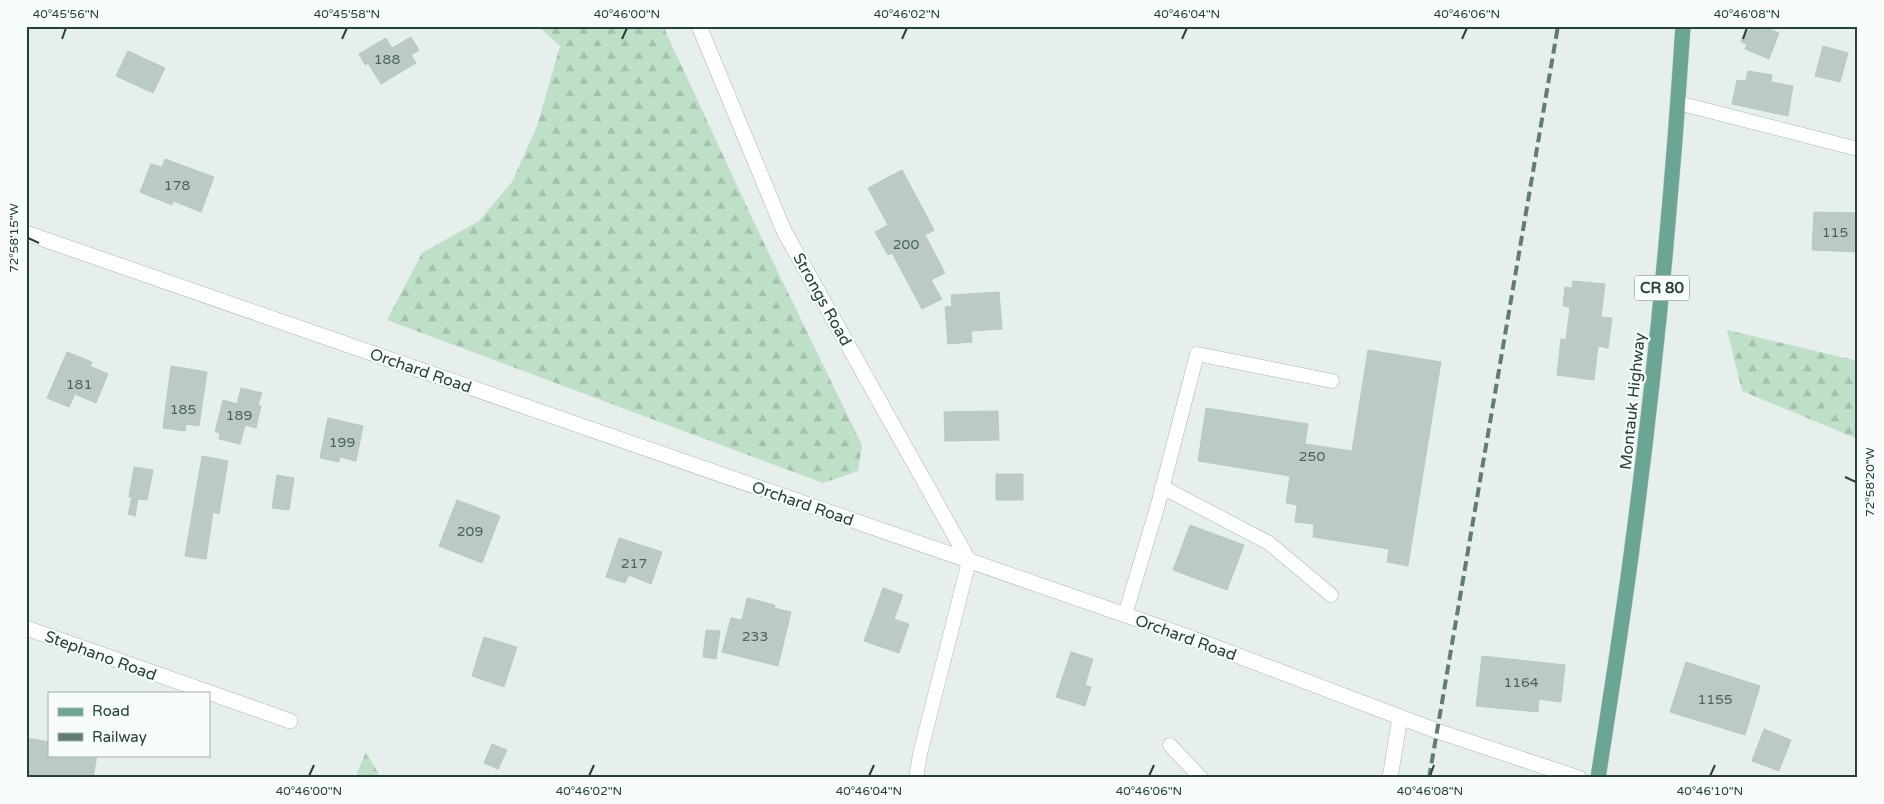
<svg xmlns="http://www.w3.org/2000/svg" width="1884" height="804" viewBox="0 0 1884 804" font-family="'Varela Round',sans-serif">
	<defs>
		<pattern id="forest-firs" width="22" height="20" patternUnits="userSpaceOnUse" patternTransform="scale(1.25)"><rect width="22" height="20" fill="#bfe0c8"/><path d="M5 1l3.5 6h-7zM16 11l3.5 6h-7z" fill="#a4c1ad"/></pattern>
	</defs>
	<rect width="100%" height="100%" fill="#e6efeb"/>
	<path fill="url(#forest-firs)" d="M 538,26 L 663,26 L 760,235 L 862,445 L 858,471 L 823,483 L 387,320 L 422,253 L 479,221 L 512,182 L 537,126 L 560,46 Z
		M 1727,330 L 1858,361 L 1858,439 L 1742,391 Z
		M 366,752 L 381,778 L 355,778 Z"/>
	<path fill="#bbcac4" stroke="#b8c9c2" d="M 1752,26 L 1762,26 L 1779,33 L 1769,59 L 1745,49 L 1747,44 L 1741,42 L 1745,30 L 1750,31 Z
		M 411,37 L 419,50 L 411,55 L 416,63 L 381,84 L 368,63 L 365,65 L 359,54 L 386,38 L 392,48 Z
		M 1823,46 L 1848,53 L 1840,82 L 1815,76 Z
		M 128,51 L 165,68 L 153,93 L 116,76 Z
		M 1748,71 L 1772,75 L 1771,82 L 1793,86 L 1788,116 L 1732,104 L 1737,80 L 1746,81 Z
		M 165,159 L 214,177 L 201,212 L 173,201 L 172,205 L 140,192 L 151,164 L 162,167 Z
		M 902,170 L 934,230 L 925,235 L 945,273 L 931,280 L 942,299 L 922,309 L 892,253 L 888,255 L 875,232 L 888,225 L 868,188 Z
		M 1814,212 L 1858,213 L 1858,252 L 1812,250 Z
		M 1573,281 L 1605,284 L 1601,317 L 1612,318 L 1608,348 L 1598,346 L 1594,380 L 1557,375 L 1561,339 L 1566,340 L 1570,307 L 1563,306 L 1565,287 L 1572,288 Z
		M 999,292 L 1002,329 L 971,331 L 972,342 L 948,344 L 945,307 L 952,306 L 951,295 Z
		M 1368,350 L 1441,362 L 1408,566 L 1387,562 L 1389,549 L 1313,537 L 1314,524 L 1295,522 L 1297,505 L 1286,503 L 1290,476 L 1198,461 L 1206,408 L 1308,424 L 1305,444 L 1352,451 Z
		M 67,352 L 92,362 L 90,366 L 108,374 L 96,403 L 75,394 L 69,407 L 47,398 Z
		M 171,366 L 207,372 L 199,426 L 186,424 L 185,431 L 163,428 Z
		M 241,388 L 262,393 L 258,405 L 261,406 L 256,428 L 245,425 L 240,444 L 219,439 L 220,433 L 215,432 L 223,400 L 237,404 Z
		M 998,411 L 999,440 L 945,441 L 944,412 Z
		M 328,418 L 363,426 L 356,461 L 340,457 L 339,462 L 320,458 Z
		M 202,456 L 228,461 L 219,514 L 213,512 L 206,559 L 185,556 Z
		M 134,467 L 153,470 L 147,500 L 138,499 L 135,516 L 128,514 L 132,497 L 129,497 Z
		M 996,474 L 1023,474 L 1023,500 L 996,500 Z
		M 277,475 L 294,478 L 289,510 L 272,508 Z
		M 457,500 L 500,516 L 482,563 L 439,546 Z
		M 1190,525 L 1244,545 L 1227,590 L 1173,570 Z
		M 619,538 L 662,552 L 651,584 L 629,575 L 625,583 L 606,577 Z
		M 883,588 L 903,595 L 894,619 L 909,624 L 899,653 L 864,641 Z
		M 747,598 L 775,605 L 774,608 L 791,612 L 778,666 L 722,652 L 731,618 L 742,620 Z
		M 706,630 L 720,631 L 716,659 L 703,657 Z
		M 484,637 L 517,647 L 504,687 L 472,676 Z
		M 1071,652 L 1093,659 L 1085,685 L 1091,687 L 1085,706 L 1056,697 Z
		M 1482,656 L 1565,665 L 1561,702 L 1539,699 L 1538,712 L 1476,706 Z
		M 1686,662 L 1760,686 L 1745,735 L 1670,712 Z
		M 1764,729 L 1791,740 L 1779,771 L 1752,761 Z
		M 26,738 L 49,742 L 49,755 L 97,755 L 93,778 L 26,778 Z
		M 492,744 L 507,750 L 498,769 L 484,763 Z"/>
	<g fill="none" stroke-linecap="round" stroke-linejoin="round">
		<defs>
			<path id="lane" d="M 1678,103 L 1858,149
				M 1162,487 L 1269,543 L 1331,595
				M 1125,615 L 1159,501 L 1197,354 L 1332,381
				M 1170,745 L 1201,778
				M 916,778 L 920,754 L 969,561"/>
			<path id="street" d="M 699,26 L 784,231 L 969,561
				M 26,233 L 1183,635 L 1437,731 L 1579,778
				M 26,628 L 290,721
				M 1390,778 L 1400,717"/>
			<path id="primary" d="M 1598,778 C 1610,701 1622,625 1632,548 C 1655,375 1672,201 1683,26"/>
		</defs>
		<use href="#lane" stroke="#a8b8b2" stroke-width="15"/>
		<use href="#street" stroke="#a8b8b2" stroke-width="16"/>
		<use href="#primary" stroke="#c2cac8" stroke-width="16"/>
		<use href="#lane" stroke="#fff" stroke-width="14"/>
		<use href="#street" stroke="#fff" stroke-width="15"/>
		<use href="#primary" stroke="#6aa596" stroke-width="15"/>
		<path stroke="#5f7d75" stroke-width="4" stroke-dasharray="10 5" stroke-linecap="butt" d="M 1429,778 L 1558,26"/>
	</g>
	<path fill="none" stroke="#24423a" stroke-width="2" d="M 62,39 L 66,28M 342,39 L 347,28M 622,39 L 627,28M 902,39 L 907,28M 1182,39 L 1187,28M 1462,39 L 1467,28M 1743,39 L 1747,28M 28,238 L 39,243M 1845,477 L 1856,482M 309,776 L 314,765M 589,776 L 594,765M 869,776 L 874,765M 1149,776 L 1154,765M 1430,776 L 1434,765M 1710,776 L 1715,765"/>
	<g text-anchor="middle" stroke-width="4.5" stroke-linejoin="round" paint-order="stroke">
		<g font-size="14" fill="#4a645c">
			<text x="387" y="64">188</text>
			<text x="177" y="190">178</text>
			<text x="1835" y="237">115</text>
			<text x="906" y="249">200</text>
			<text x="79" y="389">181</text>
			<text x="183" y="414">185</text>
			<text x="239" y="420">189</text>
			<text x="342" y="447">199</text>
			<text x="1312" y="461">250</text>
			<text x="470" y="536">209</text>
			<text x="634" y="568">217</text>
			<text x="755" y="641">233</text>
			<text x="1521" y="687">1164</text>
			<text x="1715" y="704">1155</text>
		</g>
		<rect fill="#f7fbf9" stroke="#637a73" stroke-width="1" x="1634.5" y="275.5" width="55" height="25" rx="4"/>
		<g font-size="15" font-weight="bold" fill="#24423a">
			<text x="1662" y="293">CR 80</text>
		</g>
		<g font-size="16" fill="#24423a" stroke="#f7fbf9">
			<text transform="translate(823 299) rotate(61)" y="6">Strongs Road</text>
			<text transform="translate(421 370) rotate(19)" y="6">Orchard Road</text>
			<text transform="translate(1632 401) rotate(-84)" y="6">Montauk Highway</text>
			<text transform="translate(803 503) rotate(19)" y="6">Orchard Road</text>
			<text transform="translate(1186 637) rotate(20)" y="6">Orchard Road</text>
			<text transform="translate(101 655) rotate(20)" y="6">Stephano Road</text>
		</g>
	</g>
	<rect width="1884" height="804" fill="none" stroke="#f7fbf9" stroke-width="55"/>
	<rect x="48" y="692" width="162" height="65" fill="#f7fbf9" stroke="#a3b1ad"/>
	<rect x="58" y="708" width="25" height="8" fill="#6aa596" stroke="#a3b1ad"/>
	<text x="92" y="716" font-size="15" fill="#24423a">Road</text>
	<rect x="58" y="733" width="25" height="8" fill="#5f7d75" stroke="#a3b1ad"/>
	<text x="92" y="742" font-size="15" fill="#24423a">Railway</text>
	<rect x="28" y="28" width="1828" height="748" fill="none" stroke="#24423a" stroke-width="2"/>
	<g font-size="12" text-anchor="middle" fill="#24423a">
		<text x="66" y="18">40°45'56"N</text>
		<text x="347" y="18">40°45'58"N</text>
		<text x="627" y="18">40°46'00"N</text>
		<text x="907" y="18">40°46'02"N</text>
		<text x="1187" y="18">40°46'04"N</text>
		<text x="1467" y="18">40°46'06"N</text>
		<text x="1747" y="18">40°46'08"N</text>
		<text transform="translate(14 238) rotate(-90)" y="4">72°58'15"W</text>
		<text transform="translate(1870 482) rotate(-90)" y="4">72°58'20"W</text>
		<text x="309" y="795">40°46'00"N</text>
		<text x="589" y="795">40°46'02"N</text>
		<text x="869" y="795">40°46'04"N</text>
		<text x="1149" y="795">40°46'06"N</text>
		<text x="1430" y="795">40°46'08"N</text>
		<text x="1710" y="795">40°46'10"N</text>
	</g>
</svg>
